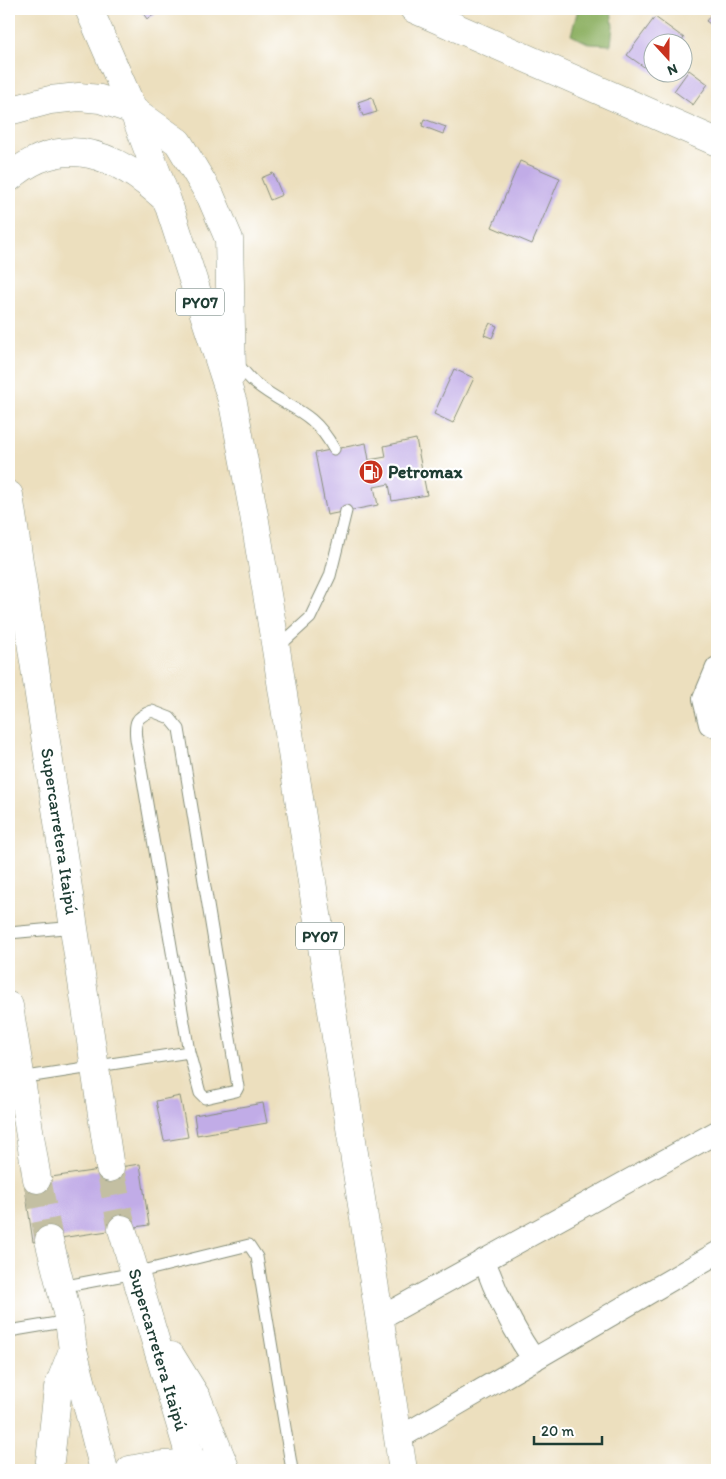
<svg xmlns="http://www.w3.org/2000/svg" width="726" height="1479" viewBox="0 0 726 1479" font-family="Itim,sans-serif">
	<rect width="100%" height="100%" fill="#fff"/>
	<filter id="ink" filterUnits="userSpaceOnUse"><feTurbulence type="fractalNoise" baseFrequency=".02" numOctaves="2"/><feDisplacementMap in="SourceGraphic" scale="10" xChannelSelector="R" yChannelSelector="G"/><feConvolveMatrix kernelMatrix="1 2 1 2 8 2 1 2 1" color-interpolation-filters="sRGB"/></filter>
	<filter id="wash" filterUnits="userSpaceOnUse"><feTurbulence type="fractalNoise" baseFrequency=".0096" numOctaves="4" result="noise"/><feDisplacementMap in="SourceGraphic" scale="20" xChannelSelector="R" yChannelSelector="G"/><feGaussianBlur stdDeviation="1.12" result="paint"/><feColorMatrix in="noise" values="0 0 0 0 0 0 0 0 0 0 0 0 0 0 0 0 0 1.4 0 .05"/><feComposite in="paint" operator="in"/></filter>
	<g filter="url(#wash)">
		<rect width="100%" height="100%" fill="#ecdfbe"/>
		<path fill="#90b266" stroke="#58784d" d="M 578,9 L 611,9 L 613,26 L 611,45 L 590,44 L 571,35 Z"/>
		<g id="blocks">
			<path fill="#c1ace7" d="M 140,9 L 161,9 L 162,10 L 147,19 Z
				M 715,9 L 717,9 L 717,29 L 706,21 Z
				M 655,17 L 684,38 L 681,42 L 654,42 L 654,72 L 659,72 L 657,76 L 627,55 Z
				M 689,70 L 708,84 L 693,105 L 674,91 Z
				M 372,97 L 377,112 L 363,116 L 358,102 Z
				M 424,119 L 446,127 L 443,134 L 422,126 Z
				M 520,161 L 560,178 L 532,244 L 492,227 Z
				M 273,173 L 282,195 L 270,200 L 261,178 Z
				M 490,323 L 497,326 L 492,338 L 484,335 Z
				M 454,369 L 474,378 L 453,423 L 434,414 Z
				M 416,439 L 427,495 L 392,501 L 389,484 L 374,487 L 378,505 L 327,515 L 315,453 L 366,443 L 369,460 L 386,457 L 384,446 Z
				M 180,1096 L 188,1137 L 164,1141 L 156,1101 Z
				M 263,1103 L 267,1123 L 197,1135 L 194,1115 Z
				M 140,1164 L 149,1225 L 33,1242 L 24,1181 Z"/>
		</g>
	</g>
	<g filter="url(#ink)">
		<use href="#blocks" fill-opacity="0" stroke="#868e79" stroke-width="1"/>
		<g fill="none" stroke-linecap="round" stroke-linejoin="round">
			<path stroke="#c3bfa2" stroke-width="28" stroke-dasharray="28 14" stroke-linecap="butt" d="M 110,1168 L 122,1229
				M 37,1179 L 49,1240"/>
			<defs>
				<path id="lane" d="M 236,362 C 242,369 248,377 255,383 C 288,410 311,407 334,449
					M 277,648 L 310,618 L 330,576 L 346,511
					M 152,711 L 170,718 L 179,729 L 238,1087 L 236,1091 L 205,1098 L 200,1093 L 189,1052 L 136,739 C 134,722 136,717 152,711 Z
					M 9,933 L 75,927
					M 20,1078 L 189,1052
					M 61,1287 L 135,1273 L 249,1245 L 257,1257 L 292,1470
					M 9,1331 L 69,1321"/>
				<path id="street" d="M 717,668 L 704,699 L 710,724 L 717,727
					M 484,1260 C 497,1296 512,1328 534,1360
					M 380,1318 L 717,1132
					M 399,1438 L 717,1253"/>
				<g id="secondary">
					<path d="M 414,9 L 717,142"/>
					<path id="s1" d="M 9,495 L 110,1168"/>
					<path d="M 9,1006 L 37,1179"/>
					<path id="s2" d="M 122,1229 L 194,1470"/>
					<path d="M 49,1240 L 69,1321 L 73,1350 L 104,1470"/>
					<path d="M 171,1356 L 197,1398 L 226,1470"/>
					<path d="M 49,1470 L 58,1388 L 73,1350"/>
					<path d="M 130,1470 C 157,1464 184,1463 211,1465"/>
				</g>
				<path id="highway" d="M 89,9 L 133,110 L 167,200 L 233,403 L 254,515 L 276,649 L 403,1470
					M 9,111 L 50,100 L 79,97 L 100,99 L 133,110 L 178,142 L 211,197 L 229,239 L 232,374
					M 9,178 C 64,130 118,155 166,199"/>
			</defs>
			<use href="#lane" stroke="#868e79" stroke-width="13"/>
			<use href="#street" stroke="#868e79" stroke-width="24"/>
			<use href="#secondary" stroke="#868e79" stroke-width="29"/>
			<use href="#highway" stroke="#868e79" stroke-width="29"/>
			<use href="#lane" stroke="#fff" stroke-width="11"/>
			<use href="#street" stroke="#fff" stroke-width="22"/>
			<use href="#secondary" stroke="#fff" stroke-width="28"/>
			<use href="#highway" stroke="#fff" stroke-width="28"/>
		</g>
	</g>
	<defs>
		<symbol id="fuel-disc" viewBox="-11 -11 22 22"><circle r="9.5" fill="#c8321e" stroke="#fff"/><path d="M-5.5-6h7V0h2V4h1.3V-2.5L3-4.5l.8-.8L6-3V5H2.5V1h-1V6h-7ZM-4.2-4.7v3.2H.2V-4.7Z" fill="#fff"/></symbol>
	</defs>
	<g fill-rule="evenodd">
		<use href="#fuel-disc" x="357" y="458" width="28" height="28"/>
	</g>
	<g text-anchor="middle" stroke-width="4.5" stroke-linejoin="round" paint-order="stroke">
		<g fill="#fff" stroke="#627771" stroke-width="1">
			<rect x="176" y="288.5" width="48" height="27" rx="4"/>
			<rect x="296" y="922.5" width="48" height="27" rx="4"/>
		</g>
		<g font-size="16" font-weight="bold" fill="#1f3d34">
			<text x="200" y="308">PY07</text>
			<text x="320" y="942">PY07</text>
		</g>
		<g font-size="18" font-weight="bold" fill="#1f3d34" stroke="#fff" text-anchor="start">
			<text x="388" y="478">Petromax</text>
		</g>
		<g font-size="18" fill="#1f3d34" stroke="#fff">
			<text dy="6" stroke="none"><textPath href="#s1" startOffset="340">Supercarretera Itaipú</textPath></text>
			<text dy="6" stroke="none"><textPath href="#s2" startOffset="126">Supercarretera Itaipú</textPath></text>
		</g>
	</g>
	<rect width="726" height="1479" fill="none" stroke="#fff" stroke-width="30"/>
	<g transform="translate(668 58) rotate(159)"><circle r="24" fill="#ffffff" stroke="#a5b1ae"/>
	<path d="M0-4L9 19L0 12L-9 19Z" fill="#c8321e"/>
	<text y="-8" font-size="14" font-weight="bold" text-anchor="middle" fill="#1f3d34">N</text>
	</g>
	<path d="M534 1436v8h68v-8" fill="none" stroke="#1f3d34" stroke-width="2.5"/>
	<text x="541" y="1436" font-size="15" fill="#1f3d34" stroke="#ffffff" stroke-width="4" paint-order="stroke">20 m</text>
</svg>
